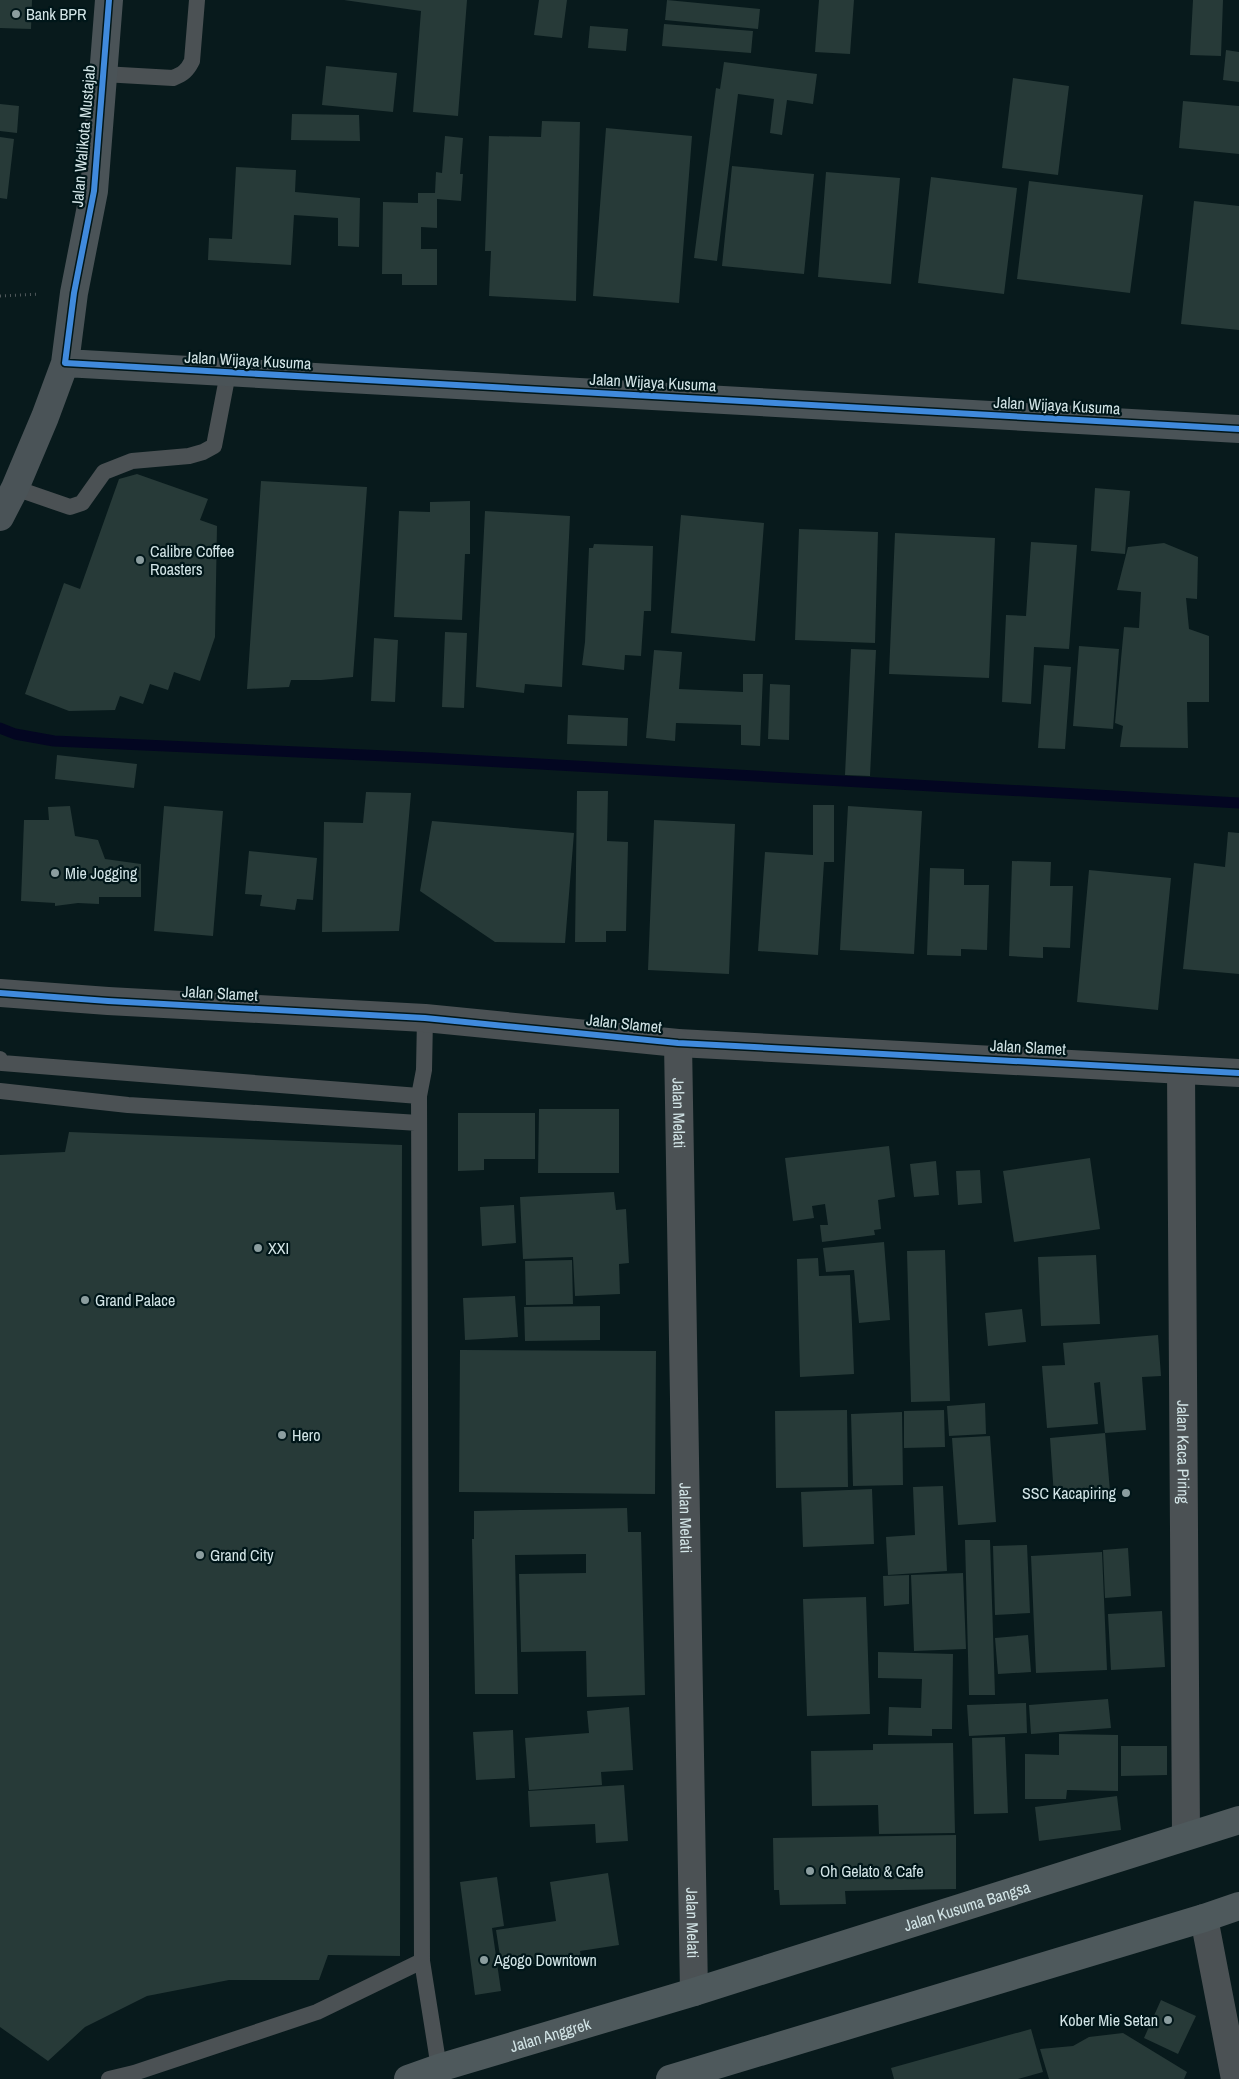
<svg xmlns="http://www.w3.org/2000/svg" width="1239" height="2079" viewBox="0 0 1239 2079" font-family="'Archivo Narrow',sans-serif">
	<rect width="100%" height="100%" fill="#081a1c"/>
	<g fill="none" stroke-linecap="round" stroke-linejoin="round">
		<path stroke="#030621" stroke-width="11" d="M 0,728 L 15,734 L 54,741 L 431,758 L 1239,803"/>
	</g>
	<path fill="#273a38" d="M 0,0 L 32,0 L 31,29 L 0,28 Z
		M 344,0 L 467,0 L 458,116 L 413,112 L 421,11 Z
		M 539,0 L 567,0 L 562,38 L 534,35 Z
		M 667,0 L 760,9 L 758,29 L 665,20 Z
		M 819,0 L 854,0 L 850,54 L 815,52 Z
		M 1193,0 L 1223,0 L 1221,56 L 1190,55 Z
		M 664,24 L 753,31 L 751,53 L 662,46 Z
		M 590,26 L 628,29 L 626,51 L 588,48 Z
		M 1226,50 L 1239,52 L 1239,82 L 1223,80 Z
		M 724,62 L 817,74 L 813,104 L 787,100 L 782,135 L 770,133 L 774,99 L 738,94 L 717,261 L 694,258 L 716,88 L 720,89 Z
		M 326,66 L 397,73 L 393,112 L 322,105 Z
		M 1013,78 L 1069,86 L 1058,175 L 1002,168 Z
		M 1183,101 L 1239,106 L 1239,154 L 1179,148 Z
		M 0,104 L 19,106 L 17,133 L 0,131 Z
		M 292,114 L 359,115 L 360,141 L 291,140 Z
		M 542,121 L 580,122 L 576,301 L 489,296 L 491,251 L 485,251 L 489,136 L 541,137 Z
		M 606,128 L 692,136 L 679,303 L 593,296 Z
		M 445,136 L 463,138 L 460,174 L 463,174 L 461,201 L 437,199 L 437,228 L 421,227 L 421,249 L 437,249 L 437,285 L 402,285 L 402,274 L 382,274 L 383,202 L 418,203 L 418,193 L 435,193 L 436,172 L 442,173 Z
		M 0,137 L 14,139 L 7,199 L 0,198 Z
		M 732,166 L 814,174 L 804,274 L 722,266 Z
		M 236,167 L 296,170 L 295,192 L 360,198 L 359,247 L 338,246 L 338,218 L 294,215 L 291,265 L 208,260 L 209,238 L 232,239 Z
		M 826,172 L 900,178 L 891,284 L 818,277 Z
		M 931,177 L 1017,188 L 1004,294 L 918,283 Z
		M 1029,181 L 1143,195 L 1130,293 L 1017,279 Z
		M 1194,201 L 1239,206 L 1239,330 L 1181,324 Z
		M 137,474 L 208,499 L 200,520 L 217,526 L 215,637 L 200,681 L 174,672 L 168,690 L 150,684 L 143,704 L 120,696 L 115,710 L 69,711 L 25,694 L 64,583 L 80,589 L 119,479 Z
		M 261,481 L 367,487 L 353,677 L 321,680 L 291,680 L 289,687 L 247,689 Z
		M 1095,488 L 1130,491 L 1125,554 L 1091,551 Z
		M 470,501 L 470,554 L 465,554 L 462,620 L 394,617 L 399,511 L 430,512 L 430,502 Z
		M 485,511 L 570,516 L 562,687 L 525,684 L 524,693 L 476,687 Z
		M 681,515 L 764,523 L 755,641 L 671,633 Z
		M 799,529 L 878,532 L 875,643 L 795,640 Z
		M 895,533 L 995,538 L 989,678 L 889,674 Z
		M 1031,542 L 1077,545 L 1069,649 L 1034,647 L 1031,704 L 1002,702 L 1006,615 L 1026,616 Z
		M 1164,543 L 1198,557 L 1197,599 L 1186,598 L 1189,629 L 1209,636 L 1209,702 L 1187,702 L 1188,748 L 1120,747 L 1123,726 L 1115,723 L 1124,627 L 1139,628 L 1141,592 L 1117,590 L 1128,547 Z
		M 594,544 L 653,546 L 651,611 L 644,611 L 641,656 L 625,655 L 624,670 L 582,665 L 585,642 L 589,548 L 593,548 Z
		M 445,632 L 467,633 L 464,708 L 442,707 Z
		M 374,638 L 398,640 L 395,702 L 371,701 Z
		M 1079,646 L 1119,649 L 1113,729 L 1073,726 Z
		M 851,649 L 876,650 L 870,776 L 845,775 Z
		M 654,650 L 682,652 L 679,689 L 743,692 L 743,674 L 763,674 L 760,746 L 741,745 L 741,725 L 676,723 L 675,741 L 646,738 Z
		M 1044,665 L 1071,667 L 1065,749 L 1038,748 Z
		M 770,684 L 790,685 L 789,740 L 768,739 Z
		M 568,715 L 628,718 L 627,746 L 567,744 Z
		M 57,755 L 137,764 L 134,788 L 55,779 Z
		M 577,791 L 608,791 L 607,841 L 628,842 L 626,931 L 606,931 L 606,942 L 575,942 Z
		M 366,792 L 411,793 L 399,931 L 322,932 L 324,822 L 363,823 Z
		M 813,805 L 834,805 L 834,862 L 824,862 L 818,955 L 758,951 L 765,852 L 813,855 Z
		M 70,806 L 75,836 L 98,840 L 105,859 L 141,864 L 141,897 L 99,897 L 99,904 L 78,903 L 55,906 L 55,903 L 21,901 L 24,820 L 49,820 L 48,807 Z
		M 164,806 L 223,811 L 213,936 L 154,931 Z
		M 848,806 L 922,811 L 914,954 L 840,950 Z
		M 654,820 L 735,824 L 729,974 L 648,970 Z
		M 432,821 L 574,833 L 565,943 L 495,942 L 420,891 Z
		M 1228,832 L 1239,833 L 1239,974 L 1183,969 L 1194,863 L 1225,867 Z
		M 249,851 L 317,858 L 313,900 L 297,899 L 295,910 L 260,906 L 262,895 L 245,894 Z
		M 1012,861 L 1051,862 L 1050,886 L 1073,886 L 1070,948 L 1043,947 L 1043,958 L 1009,956 Z
		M 930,868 L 964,869 L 964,885 L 989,885 L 987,950 L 961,949 L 961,956 L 927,955 Z
		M 1089,870 L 1171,878 L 1158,1010 L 1077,1002 Z
		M 539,1109 L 619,1109 L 619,1173 L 538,1173 Z
		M 458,1113 L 535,1113 L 535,1159 L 484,1159 L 484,1170 L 458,1171 Z
		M 69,1132 L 402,1145 L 400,1956 L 328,1955 L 319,1980 L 229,1980 L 147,1996 L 85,2027 L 48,2061 L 0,2027 L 0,1155 L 65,1152 Z
		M 889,1146 L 895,1197 L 878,1200 L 881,1229 L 874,1230 L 875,1235 L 822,1242 L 820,1225 L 828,1225 L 825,1204 L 812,1206 L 814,1218 L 793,1221 L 785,1158 Z
		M 1090,1158 L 1100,1229 L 1014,1242 L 1003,1171 Z
		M 936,1161 L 939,1195 L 914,1197 L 910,1164 Z
		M 980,1170 L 982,1203 L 958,1205 L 956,1171 Z
		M 614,1192 L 616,1210 L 626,1209 L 629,1263 L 619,1264 L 620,1294 L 575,1296 L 573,1257 L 523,1259 L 520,1197 Z
		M 514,1205 L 516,1243 L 482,1246 L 480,1207 Z
		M 884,1242 L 890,1320 L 859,1323 L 854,1270 L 826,1272 L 823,1248 Z
		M 945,1250 L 950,1401 L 911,1402 L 907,1251 Z
		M 1096,1255 L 1100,1324 L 1041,1326 L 1038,1257 Z
		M 818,1258 L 819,1276 L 850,1275 L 854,1374 L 800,1377 L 797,1259 Z
		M 572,1260 L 573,1304 L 526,1305 L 525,1261 Z
		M 515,1296 L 518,1337 L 465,1340 L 463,1298 Z
		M 600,1306 L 600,1340 L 525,1341 L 524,1307 Z
		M 1022,1309 L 1026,1342 L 988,1346 L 985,1313 Z
		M 1158,1335 L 1161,1376 L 1142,1377 L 1146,1430 L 1105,1433 L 1110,1491 L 1054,1496 L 1050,1438 L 1105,1433 L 1100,1382 L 1094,1383 L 1098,1424 L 1047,1428 L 1042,1366 L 1065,1365 L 1063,1343 Z
		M 460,1350 L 656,1351 L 655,1494 L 459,1492 Z
		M 985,1403 L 986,1434 L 949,1436 L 947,1406 Z
		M 847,1410 L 848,1487 L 776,1488 L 775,1411 Z
		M 944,1410 L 945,1447 L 904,1448 L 904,1411 Z
		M 902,1412 L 903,1485 L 853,1486 L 851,1414 Z
		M 990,1436 L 996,1522 L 958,1525 L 952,1438 Z
		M 943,1486 L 947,1571 L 888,1575 L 886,1537 L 915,1535 L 913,1487 Z
		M 872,1489 L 874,1544 L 803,1547 L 801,1492 Z
		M 627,1508 L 628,1532 L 641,1532 L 645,1695 L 587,1697 L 586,1651 L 521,1652 L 519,1574 L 586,1573 L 586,1554 L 515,1555 L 518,1694 L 475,1694 L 472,1539 L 474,1539 L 474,1511 Z
		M 965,1540 L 990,1540 L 995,1695 L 969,1695 Z
		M 1027,1545 L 1030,1613 L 995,1615 L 993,1546 Z
		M 1128,1548 L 1131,1596 L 1105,1598 L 1103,1550 Z
		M 1102,1552 L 1107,1670 L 1036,1673 L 1031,1556 Z
		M 963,1573 L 966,1649 L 914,1651 L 911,1575 Z
		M 909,1575 L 909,1604 L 884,1606 L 883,1576 Z
		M 866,1597 L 870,1714 L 807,1716 L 803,1599 Z
		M 1162,1611 L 1165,1667 L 1111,1670 L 1108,1614 Z
		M 1028,1635 L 1031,1672 L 998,1674 L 995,1638 Z
		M 878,1652 L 953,1654 L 952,1729 L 932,1729 L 932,1736 L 888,1735 L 889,1707 L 921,1708 L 922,1679 L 878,1678 Z
		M 1108,1699 L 1111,1728 L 1031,1734 L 1029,1705 Z
		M 1026,1703 L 1027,1733 L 969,1736 L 967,1705 Z
		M 629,1707 L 633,1770 L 601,1772 L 602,1785 L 529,1790 L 525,1738 L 589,1733 L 587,1711 Z
		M 513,1730 L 515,1778 L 476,1780 L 473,1732 Z
		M 1059,1734 L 1118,1735 L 1118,1791 L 1067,1790 L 1066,1799 L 1025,1799 L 1025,1754 L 1059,1755 Z
		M 1005,1737 L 1008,1813 L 974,1814 L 972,1738 Z
		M 953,1743 L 955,1833 L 879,1834 L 878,1805 L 812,1806 L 811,1751 L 873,1750 L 873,1744 Z
		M 1121,1746 L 1167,1746 L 1167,1775 L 1121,1776 Z
		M 624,1785 L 628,1841 L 596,1843 L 595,1824 L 530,1827 L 528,1791 Z
		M 1117,1796 L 1121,1830 L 1039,1841 L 1035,1807 Z
		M 956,1835 L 956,1889 L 845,1891 L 846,1904 L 780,1905 L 779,1890 L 774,1890 L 773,1838 Z
		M 608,1873 L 619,1945 L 580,1951 L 581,1957 L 502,1969 L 496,1930 L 556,1921 L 550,1882 Z
		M 497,1877 L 504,1926 L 492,1928 L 501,1991 L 475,1995 L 460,1882 Z
		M 1161,2000 L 1196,2016 L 1178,2054 L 1144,2038 Z
		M 1031,2029 L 1043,2072 L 1018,2079 L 894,2079 L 891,2068 Z
		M 1123,2033 L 1187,2072 L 1184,2079 L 1049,2079 L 1040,2049 L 1073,2046 L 1089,2037 Z"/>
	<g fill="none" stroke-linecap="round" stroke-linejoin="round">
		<path stroke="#50585b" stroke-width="3" stroke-dasharray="1 4" stroke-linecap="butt" d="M 0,296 L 39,294"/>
		<path stroke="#4b5154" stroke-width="16" d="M 103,74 L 173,78 C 183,74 187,71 192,61 L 197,0
			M 15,488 L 70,507 L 82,503 L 104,472 L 132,461 L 189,456 L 203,452 L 214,446 L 228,373
			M 0,1059 L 2,1063 L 419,1096 L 422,1961 L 439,2068
			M 0,1091 L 128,1105 L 419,1123
			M 419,1096 L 424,1070 L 425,1018
			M 109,2079 L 134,2073 L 317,2012 L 422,1961"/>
		<g stroke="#4b5154" stroke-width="28">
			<path d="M 0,993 L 108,1001 L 425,1018 L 678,1043 L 1239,1073"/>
			<path id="s1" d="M 678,1043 L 694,1992"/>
			<path id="s2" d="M 1181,1070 L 1186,1836"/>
			<path d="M 1204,1918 L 1235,2079"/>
		</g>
		<path stroke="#4a5357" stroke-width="28" d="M 65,363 L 1239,429
			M 0,517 L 15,488 L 45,417 L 65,363 L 74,293 L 94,191 L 109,0"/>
		<g stroke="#4e595c" stroke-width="28">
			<path id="s3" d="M 408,2079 L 439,2068 L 694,1992 L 1239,1820"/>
			<path d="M 670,2079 L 1204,1918 L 1239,1906"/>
		</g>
		<defs>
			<path id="cycleway" d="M 109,0 L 94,191 L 74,293 L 65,363 L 1239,429
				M 0,993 L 108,1001 L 425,1018 L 678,1043 L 1239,1073"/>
		</defs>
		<use href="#cycleway" stroke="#001619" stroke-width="9"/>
		<use href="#cycleway" stroke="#408adc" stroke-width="6"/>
	</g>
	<g fill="#8b9d9f" stroke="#001619" stroke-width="2">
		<circle cx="16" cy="14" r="5"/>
		<circle cx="140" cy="560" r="5"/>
		<circle cx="55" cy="873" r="5"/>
		<circle cx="258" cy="1248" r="5"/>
		<circle cx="85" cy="1300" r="5"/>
		<circle cx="282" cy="1435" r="5"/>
		<circle cx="1126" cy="1493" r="5"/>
		<circle cx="200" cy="1555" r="5"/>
		<circle cx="810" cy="1871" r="5"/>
		<circle cx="484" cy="1960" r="5"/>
		<circle cx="1168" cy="2020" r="5"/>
	</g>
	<g text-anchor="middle" stroke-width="4.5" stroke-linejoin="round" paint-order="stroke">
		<g font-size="16" fill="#d2e4e6" stroke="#001619" text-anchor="start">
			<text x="26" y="20">Bank BPR</text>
			<text x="150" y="557">Calibre Coffee<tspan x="150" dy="18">Roasters</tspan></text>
			<text x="65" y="879">Mie Jogging</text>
			<text x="268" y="1254">XXI</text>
			<text x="95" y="1306">Grand Palace</text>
			<text x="292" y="1441">Hero</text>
			<text x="1116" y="1499" text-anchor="end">SSC Kacapiring</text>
			<text x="210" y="1561">Grand City</text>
			<text x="820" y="1877">Oh Gelato &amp; Cafe</text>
			<text x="494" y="1966">Agogo Downtown</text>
			<text x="1158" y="2026" text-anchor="end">Kober Mie Setan</text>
		</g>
		<g font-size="16" fill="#d2e4e6" stroke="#001619">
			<text transform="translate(83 136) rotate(-85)" y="6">Jalan Walikota Mustajab</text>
			<text transform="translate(248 360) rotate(3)" y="6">Jalan Wijaya Kusuma</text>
			<text transform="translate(653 382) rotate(3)" y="6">Jalan Wijaya Kusuma</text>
			<text transform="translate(1057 405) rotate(3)" y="6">Jalan Wijaya Kusuma</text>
			<text transform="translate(220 993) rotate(3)" y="6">Jalan Slamet</text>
			<text transform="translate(624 1023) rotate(6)" y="6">Jalan Slamet</text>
			<text transform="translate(1028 1047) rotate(3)" y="6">Jalan Slamet</text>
			<text dy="6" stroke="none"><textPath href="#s1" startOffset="70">Jalan Melati</textPath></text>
			<text dy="6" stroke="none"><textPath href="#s2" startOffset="382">Jalan Kaca Piring</textPath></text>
			<text dy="6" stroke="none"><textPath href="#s1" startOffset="475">Jalan Melati</textPath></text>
			<text dy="6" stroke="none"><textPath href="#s3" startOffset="585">Jalan Kusuma Bangsa</textPath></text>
			<text dy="6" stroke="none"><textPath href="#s1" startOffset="880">Jalan Melati</textPath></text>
			<text dy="6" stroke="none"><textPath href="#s3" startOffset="149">Jalan Anggrek</textPath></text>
		</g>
	</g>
</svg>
